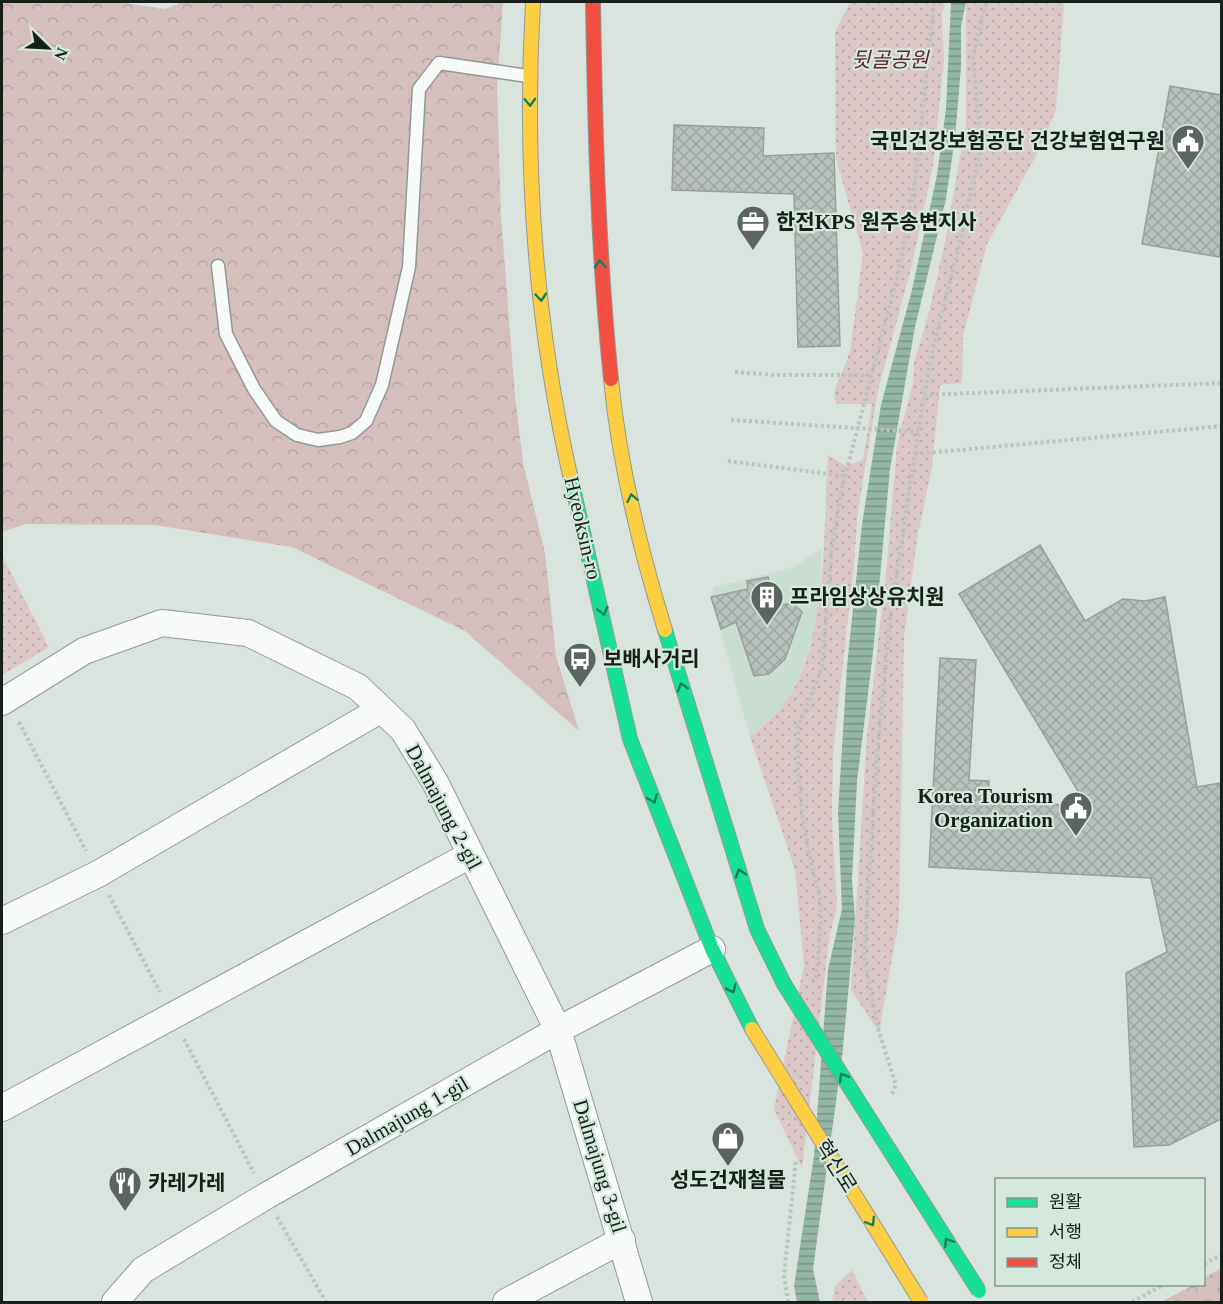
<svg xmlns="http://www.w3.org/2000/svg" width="1223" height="1304" viewBox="0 0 1223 1304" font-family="'Times New Roman','Noto Sans KR',serif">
	<defs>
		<pattern id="green-dots" width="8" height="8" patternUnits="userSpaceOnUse" patternTransform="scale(1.5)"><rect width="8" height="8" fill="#dcc8c6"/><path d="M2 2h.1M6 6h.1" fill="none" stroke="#bcabaa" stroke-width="1.8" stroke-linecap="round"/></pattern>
		<pattern id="forest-crowns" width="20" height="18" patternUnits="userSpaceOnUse" patternTransform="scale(1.5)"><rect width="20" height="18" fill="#d5bfbd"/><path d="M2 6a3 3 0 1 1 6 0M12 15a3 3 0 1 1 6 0" fill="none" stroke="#b6a4a2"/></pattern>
		<pattern id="water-rules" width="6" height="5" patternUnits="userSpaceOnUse" patternTransform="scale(1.5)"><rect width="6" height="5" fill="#94b6a4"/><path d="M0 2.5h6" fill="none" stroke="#789385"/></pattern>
		<pattern id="building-cross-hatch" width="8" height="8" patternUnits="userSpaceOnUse" patternTransform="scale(1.5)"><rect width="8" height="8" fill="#b7c0bb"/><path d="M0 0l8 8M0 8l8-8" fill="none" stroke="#9da5a0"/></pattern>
	</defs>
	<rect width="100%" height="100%" fill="#d9e4de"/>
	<path fill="#c9ddd2" d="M 822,548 L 817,623 L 800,675 L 784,705 L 750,737 L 711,597 L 714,587 L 794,567 Z"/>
	<path fill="url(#green-dots)" d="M 850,2 L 945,2 L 942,15 L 944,61 L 933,166 L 911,269 L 878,390 L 858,511 L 853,575 L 833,752 L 832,821 L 837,906 L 829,941 L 802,1168 L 774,1109 L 804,965 L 795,870 L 750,737 C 761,727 774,717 783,705 C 829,647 823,526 828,455 L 846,466 L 863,460 L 872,404 L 836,404 L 834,392 L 850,352 L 863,253 L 836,159 L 835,33 Z
		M 966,2 L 1064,2 L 1056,110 L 1037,154 L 987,244 L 963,336 L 962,383 L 940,385 L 932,467 L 917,539 L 904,637 L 899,920 L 879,1032 L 851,990 L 867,735 L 886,574 L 897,445 L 913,383 L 914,362 L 928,316 L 945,242 L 966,124 Z
		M 2,555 L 49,647 L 2,675 Z
		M 852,1270 L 868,1302 L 832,1302 L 835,1286 Z"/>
	<path fill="url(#forest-crowns)" d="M 2,2 L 117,2 L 165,9 L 183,2 L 503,2 L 497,88 L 501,216 L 515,396 L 523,463 L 545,553 L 556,656 L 579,731 L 465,631 L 292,547 L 155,525 L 25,524 L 2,532 Z
		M 1221,1268 L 1221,1302 L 1161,1302 L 1193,1285 L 1204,1284 L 1204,1278 Z"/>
	<path fill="url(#water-rules)" d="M 951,2 L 966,2 L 961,26 L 961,67 L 955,138 L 946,199 L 915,327 L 890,469 L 873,653 L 857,781 L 852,880 L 855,919 L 842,1058 L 813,1269 L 820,1302 L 797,1302 L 794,1286 L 814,1156 L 828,969 L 842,909 L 838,813 L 847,666 L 862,524 L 881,405 L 912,290 L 937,175 L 946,109 Z"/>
	<path fill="url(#building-cross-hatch)" stroke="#989f9b" stroke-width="1.5" d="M 1170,86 L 1221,95 L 1221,244 L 1219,257 L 1142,244 Z
		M 674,125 L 764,128 L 763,156 L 834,153 L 840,346 L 798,347 L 794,194 L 672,190 Z
		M 1040,545 L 1085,621 L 1123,599 L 1145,601 L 1165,597 L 1197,787 L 1221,783 L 1221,1119 L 1169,1145 L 1134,1147 L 1126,973 L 1167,952 L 1151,878 L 929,867 L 940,658 L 976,660 L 969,780 L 989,781 L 988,801 L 1087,806 L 959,594 Z
		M 768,577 L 777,606 L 792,603 L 802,612 L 785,659 L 769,674 L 754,676 L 736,622 L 721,629 L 711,597 L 748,589 L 747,581 Z"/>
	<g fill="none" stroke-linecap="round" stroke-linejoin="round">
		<defs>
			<path id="lane" d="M 218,266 L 226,334 L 254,389 L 276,421 L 297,435 L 318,440 L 340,437 L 352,433 L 366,421 L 382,385 L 409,267 L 419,89 L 439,63 L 528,76"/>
			<path id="street" d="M 2,702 L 84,651 L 162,623 L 248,633 L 358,687 L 403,730 L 435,782 L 558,1030 L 639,1302
				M 2,921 L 98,874 L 380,710
				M 2,1108 L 470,855
				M 115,1302 L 143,1270 L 266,1196 L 558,1030 L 712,949
				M 506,1302 L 622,1240"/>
			<path id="fast" d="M 570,475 L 630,739 L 712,949 L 752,1029
				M 665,630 L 757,929 L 784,984"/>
			<path id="slow" d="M 533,2 C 524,159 535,321 570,475
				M 611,379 C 619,464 640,549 665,630"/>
			<path id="jam" d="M 593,2 C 595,128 598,253 611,379"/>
		</defs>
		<use href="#lane" stroke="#929a95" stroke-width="15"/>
		<use href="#street" stroke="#929a95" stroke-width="28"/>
		<use href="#fast" stroke="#929a95" stroke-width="16"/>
		<use href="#slow" stroke="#929a95" stroke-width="16"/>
		<use href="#jam" stroke="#929a95" stroke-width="16"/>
		<path stroke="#bdc3c0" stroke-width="4" stroke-dasharray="3 3" stroke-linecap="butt" d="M 735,372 L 774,375 L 870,375
			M 924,395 L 1222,383
			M 731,420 L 918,432
			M 915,454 L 1222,426
			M 728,461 L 845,476
			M 19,722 L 86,851
			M 109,895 L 160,992
			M 816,978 L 821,924 L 820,898 L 809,854 L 802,813 L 798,770 L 798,727 L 822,668 L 832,547 L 842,488 L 898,274 L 916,176 L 934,2
			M 184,1039 L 254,1173
			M 892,1094 L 896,1085 L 879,1032 L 864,957 L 877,756 L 890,617 L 924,395 L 931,356 L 960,242 L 981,146 L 973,56 L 986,2
			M 277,1217 L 326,1302
			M 1204,1264 L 1222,1254
			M 788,1302 L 784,1276 L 796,1159
			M 1132,1302 L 1165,1284"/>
		<use href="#lane" stroke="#f9fbfa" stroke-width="12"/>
		<use href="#street" stroke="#f9fbfa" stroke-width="26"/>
		<use href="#fast" stroke="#16e098" stroke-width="14"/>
		<use href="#slow" stroke="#ffcf43" stroke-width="14"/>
		<use href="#jam" stroke="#f24e42" stroke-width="14"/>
		<defs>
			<path id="fast-bridge" d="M 784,984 L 979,1291"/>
			<path id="slow-bridge" d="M 752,1029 L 921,1302"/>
		</defs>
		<use href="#fast-bridge" stroke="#929a95" stroke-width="16" stroke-linecap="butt"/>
		<use href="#slow-bridge" stroke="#929a95" stroke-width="16" stroke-linecap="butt"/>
		<use href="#fast-bridge" stroke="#16e098" stroke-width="14"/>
		<use href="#slow-bridge" stroke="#ffcf43" stroke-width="14"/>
	</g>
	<defs><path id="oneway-chevron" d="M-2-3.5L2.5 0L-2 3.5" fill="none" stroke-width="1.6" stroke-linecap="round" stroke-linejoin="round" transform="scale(1.5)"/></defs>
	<g stroke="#16805a">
		<use href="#oneway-chevron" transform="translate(530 102) rotate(88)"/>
		<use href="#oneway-chevron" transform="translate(600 264) rotate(-93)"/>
		<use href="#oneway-chevron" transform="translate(541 297) rotate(85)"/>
		<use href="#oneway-chevron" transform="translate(632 498) rotate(-102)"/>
		<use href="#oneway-chevron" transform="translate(603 611) rotate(77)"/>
		<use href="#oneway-chevron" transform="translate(682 687) rotate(-107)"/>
		<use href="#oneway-chevron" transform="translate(653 799) rotate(69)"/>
		<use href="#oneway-chevron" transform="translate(740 873) rotate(-108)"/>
		<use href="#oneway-chevron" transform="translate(732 989) rotate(64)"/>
		<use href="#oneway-chevron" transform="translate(843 1077) rotate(-122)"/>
		<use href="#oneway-chevron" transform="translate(871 1222) rotate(58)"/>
		<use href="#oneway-chevron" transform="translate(948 1242) rotate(-122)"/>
	</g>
	<defs>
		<symbol id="civic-pin" viewBox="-11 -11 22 30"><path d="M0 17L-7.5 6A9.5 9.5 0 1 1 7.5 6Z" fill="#5b645f" stroke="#d4e8dd"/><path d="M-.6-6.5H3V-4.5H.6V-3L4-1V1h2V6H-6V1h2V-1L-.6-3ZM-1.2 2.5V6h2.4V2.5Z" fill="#fff"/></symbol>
		<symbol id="office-pin" viewBox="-11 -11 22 30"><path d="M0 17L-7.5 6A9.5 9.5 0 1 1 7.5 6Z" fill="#5b645f" stroke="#d4e8dd"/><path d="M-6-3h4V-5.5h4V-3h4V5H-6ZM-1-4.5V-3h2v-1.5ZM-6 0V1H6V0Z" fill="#fff"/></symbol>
		<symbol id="building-pin" viewBox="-11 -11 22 30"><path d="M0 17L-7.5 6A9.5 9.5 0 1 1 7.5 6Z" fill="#5b645f" stroke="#d4e8dd"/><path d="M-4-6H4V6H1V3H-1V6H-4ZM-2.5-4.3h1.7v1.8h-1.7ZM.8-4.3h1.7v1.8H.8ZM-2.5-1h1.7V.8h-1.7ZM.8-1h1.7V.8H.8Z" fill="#fff"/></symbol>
		<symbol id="bus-pin" viewBox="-11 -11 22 30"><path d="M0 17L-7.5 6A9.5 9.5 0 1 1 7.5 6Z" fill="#5b645f" stroke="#d4e8dd"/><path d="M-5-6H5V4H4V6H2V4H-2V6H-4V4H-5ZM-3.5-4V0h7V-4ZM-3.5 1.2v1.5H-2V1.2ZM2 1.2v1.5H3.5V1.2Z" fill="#fff"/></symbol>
		<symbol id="shop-pin" viewBox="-11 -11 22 30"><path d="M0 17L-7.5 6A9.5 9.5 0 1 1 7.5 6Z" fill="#5b645f" stroke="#d4e8dd"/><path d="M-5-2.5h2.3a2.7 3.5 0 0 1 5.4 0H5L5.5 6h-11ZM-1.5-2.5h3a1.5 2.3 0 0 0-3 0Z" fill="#fff"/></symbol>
		<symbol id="restaurant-pin" viewBox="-11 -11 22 30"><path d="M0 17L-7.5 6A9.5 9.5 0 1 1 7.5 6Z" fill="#5b645f" stroke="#d4e8dd"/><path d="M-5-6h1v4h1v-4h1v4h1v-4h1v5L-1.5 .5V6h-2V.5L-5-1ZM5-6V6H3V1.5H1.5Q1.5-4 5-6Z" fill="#fff"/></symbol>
	</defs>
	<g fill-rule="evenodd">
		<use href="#civic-pin" x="1169" y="122" width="38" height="52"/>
		<use href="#office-pin" x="734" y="203" width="38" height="52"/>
		<use href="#building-pin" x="748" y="578" width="38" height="52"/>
		<use href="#bus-pin" x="561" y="640" width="38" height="52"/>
		<use href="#civic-pin" x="1057" y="789" width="38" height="52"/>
		<use href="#shop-pin" x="709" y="1119" width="38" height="52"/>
		<use href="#restaurant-pin" x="106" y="1164" width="38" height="52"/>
	</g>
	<g text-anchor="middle" stroke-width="4.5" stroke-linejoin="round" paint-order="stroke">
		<g font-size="21" font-style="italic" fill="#64272d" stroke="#d4e8dd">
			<text x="890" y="67">뒷골공원</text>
		</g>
		<g font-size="21" font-weight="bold" fill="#171f1b" stroke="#d4e8dd" text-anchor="start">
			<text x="1165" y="148" text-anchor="end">국민건강보험공단 건강보험연구원</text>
			<text x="776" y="229">한전KPS 원주송변지사</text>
			<text x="790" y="604">프라임상상유치원</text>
			<text x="603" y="666">보배사거리</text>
			<text x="1053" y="803" text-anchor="end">Korea Tourism<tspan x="1053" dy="24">Organization</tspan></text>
			<text x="728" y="1187" text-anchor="middle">성도건재철물</text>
			<text x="148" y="1190">카레가레</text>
		</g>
		<g font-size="21" fill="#171f1b" stroke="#d4e8dd">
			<text transform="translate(583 528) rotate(77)" y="7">Hyeoksin-ro</text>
			<text transform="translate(444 807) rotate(62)" y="7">Dalmajung 2-gil</text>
			<text transform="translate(407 1116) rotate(-30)" y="7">Dalmajung 1-gil</text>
			<text transform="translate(600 1166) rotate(73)" y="7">Dalmajung 3-gil</text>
			<text transform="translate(836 1166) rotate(58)" y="7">혁신로</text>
		</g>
	</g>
	<rect width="1223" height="1304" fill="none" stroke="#171f1b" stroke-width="6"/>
	<rect x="995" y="1178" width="210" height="108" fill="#d4e8dd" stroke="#88988f" stroke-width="1.5"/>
	<rect x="1007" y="1198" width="30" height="9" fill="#16e098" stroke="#88988f" stroke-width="1.5"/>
	<text x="1049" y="1208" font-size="18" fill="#171f1b">원활</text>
	<rect x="1007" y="1228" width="30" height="9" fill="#ffcf43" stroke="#88988f" stroke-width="1.5"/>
	<text x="1049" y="1238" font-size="18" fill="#171f1b">서행</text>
	<rect x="1007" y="1258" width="30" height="9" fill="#f24e42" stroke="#88988f" stroke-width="1.5"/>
	<text x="1049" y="1268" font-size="18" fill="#171f1b">정체</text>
	<g transform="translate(48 48) rotate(114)" stroke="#d4e8dd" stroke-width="4.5" paint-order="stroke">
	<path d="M0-4.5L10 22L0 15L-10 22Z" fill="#171f1b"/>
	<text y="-9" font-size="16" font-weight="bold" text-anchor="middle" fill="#171f1b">N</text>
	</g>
</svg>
